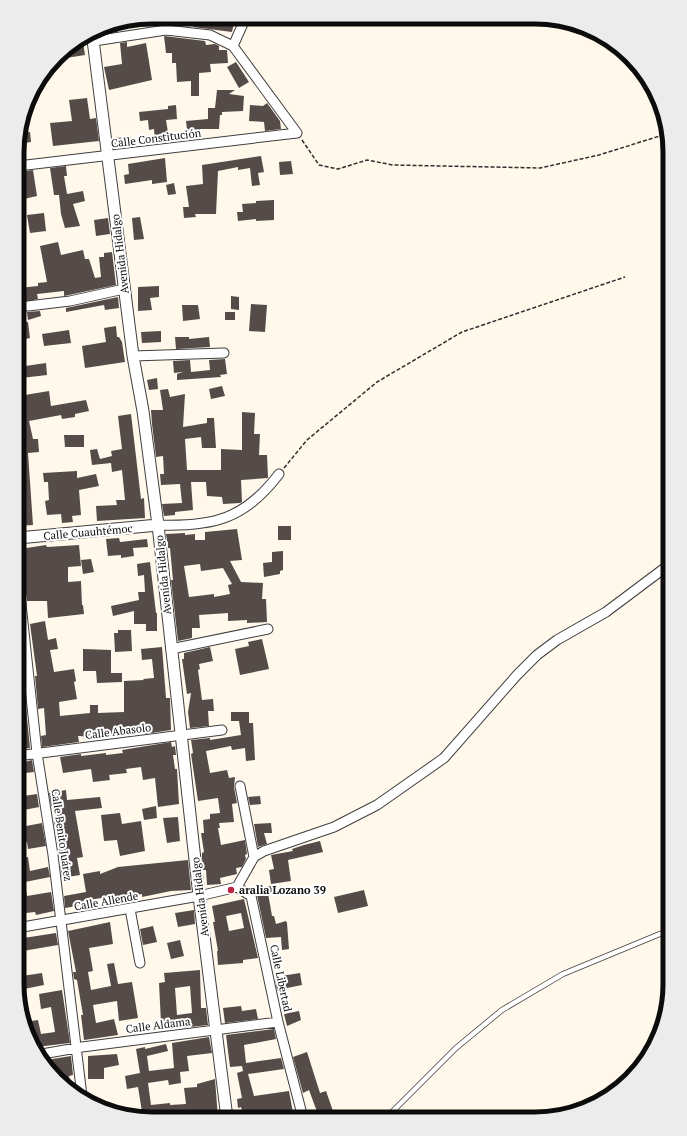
<svg xmlns="http://www.w3.org/2000/svg" width="687" height="1136" viewBox="0 0 687 1136" font-family="'PT Serif',serif">
	<rect width="100%" height="100%" fill="#fff8eb"/>
	<path fill="#554c49" fill-rule="evenodd" d="M 194,17 L 234,23 L 232,32 L 193,27 Z
		M 118,24 L 119,31 L 102,34 L 101,27 Z
		M 164,36 L 205,41 L 206,45 L 215,44 L 219,46 L 219,50 L 227,50 L 228,63 L 210,64 L 211,72 L 199,73 L 199,96 L 191,96 L 191,81 L 177,82 L 176,63 L 172,63 L 172,53 L 166,53 Z
		M 83,42 L 85,55 L 66,58 L 64,50 L 73,44 Z
		M 127,42 L 127,47 L 146,43 L 152,80 L 109,90 L 104,67 L 122,64 L 120,43 Z
		M 236,62 L 249,82 L 239,88 L 227,67 Z
		M 37,84 L 39,98 L 29,99 L 31,92 Z
		M 217,90 L 235,90 L 229,94 L 244,96 L 243,111 L 222,112 L 222,115 L 220,115 L 219,129 L 200,129 L 201,137 L 188,138 L 186,121 L 208,119 L 208,108 L 215,108 Z
		M 87,98 L 90,119 L 96,118 L 99,141 L 53,146 L 50,123 L 72,121 L 69,100 Z
		M 267,103 L 280,121 L 281,129 L 265,131 L 264,122 L 249,121 L 250,105 L 263,106 Z
		M 176,105 L 177,119 L 166,120 L 169,139 L 155,141 L 154,129 L 149,130 L 148,120 L 140,121 L 139,112 L 168,109 L 168,106 Z
		M 30,132 L 31,142 L 18,144 L 19,133 Z
		M 131,137 L 131,147 L 115,148 L 114,138 Z
		M 261,156 L 264,172 L 258,173 L 260,185 L 252,186 L 250,168 L 238,170 L 238,167 L 218,171 L 216,214 L 195,214 L 196,217 L 184,218 L 183,207 L 189,207 L 186,186 L 203,184 L 202,165 Z
		M 165,158 L 167,182 L 152,184 L 152,180 L 125,184 L 124,175 L 129,174 L 128,164 Z
		M 291,161 L 293,174 L 280,175 L 279,162 Z
		M 66,166 L 67,176 L 64,176 L 67,194 L 83,191 L 85,201 L 73,204 L 80,226 L 65,228 L 61,214 L 59,195 L 54,195 L 50,168 Z
		M 33,170 L 37,196 L 24,199 L 21,180 L 18,180 L 18,172 Z
		M 174,183 L 176,194 L 168,195 L 166,185 Z
		M 274,200 L 274,220 L 256,221 L 256,219 L 238,221 L 237,212 L 243,212 L 242,204 L 256,203 L 256,201 Z
		M 44,213 L 46,231 L 30,233 L 27,215 Z
		M 140,217 L 144,239 L 134,240 L 132,218 Z
		M 108,218 L 110,234 L 96,236 L 94,220 Z
		M 58,242 L 61,255 L 83,250 L 85,259 L 89,259 L 95,278 L 101,277 L 99,257 L 104,257 L 104,253 L 112,252 L 116,285 L 64,296 L 64,291 L 37,294 L 38,299 L 20,303 L 18,288 L 38,286 L 38,283 L 47,282 L 40,246 Z
		M 159,286 L 159,297 L 150,298 L 152,310 L 138,311 L 138,287 Z
		M 231,296 L 239,297 L 239,310 L 231,309 Z
		M 118,297 L 119,308 L 105,310 L 104,305 L 66,312 L 66,308 Z
		M 251,304 L 267,305 L 265,332 L 249,331 Z
		M 182,305 L 198,305 L 200,319 L 183,321 Z
		M 40,311 L 41,316 L 28,320 L 27,312 Z
		M 225,312 L 235,312 L 235,320 L 225,320 Z
		M 28,322 L 30,338 L 20,340 L 18,323 Z
		M 116,326 L 117,337 L 119,337 L 122,342 L 125,362 L 85,368 L 82,346 L 106,342 L 104,328 Z
		M 69,330 L 71,343 L 44,346 L 42,334 Z
		M 161,331 L 161,342 L 142,343 L 141,332 Z
		M 175,337 L 189,337 L 189,339 L 209,337 L 210,347 L 176,349 Z
		M 225,359 L 227,374 L 220,375 L 221,377 L 177,380 L 177,374 L 183,372 L 174,373 L 173,361 L 190,360 L 191,372 L 210,370 L 209,360 Z
		M 46,363 L 47,375 L 21,378 L 25,395 L 49,391 L 51,406 L 86,400 L 89,411 L 75,414 L 75,417 L 62,419 L 61,415 L 29,421 L 33,439 L 38,439 L 39,452 L 28,453 L 33,525 L 18,526 L 18,367 Z
		M 157,378 L 158,389 L 149,390 L 147,380 Z
		M 222,386 L 225,396 L 211,399 L 209,389 Z
		M 168,389 L 170,397 L 185,394 L 183,427 L 207,423 L 207,418 L 214,418 L 216,448 L 202,448 L 201,437 L 185,439 L 187,470 L 221,470 L 221,449 L 242,450 L 242,412 L 255,413 L 254,434 L 260,434 L 259,455 L 267,455 L 268,478 L 241,480 L 242,502 L 240,503 L 223,504 L 222,497 L 207,496 L 206,482 L 191,482 L 193,510 L 175,512 L 175,515 L 164,516 L 162,504 L 182,503 L 180,484 L 161,485 L 160,474 L 164,474 L 163,456 L 156,457 L 152,424 L 151,410 L 163,410 L 160,390 Z
		M 131,414 L 141,499 L 144,498 L 145,518 L 97,521 L 96,506 L 117,505 L 116,500 L 125,500 L 122,470 L 112,472 L 111,463 L 92,465 L 90,450 L 97,449 L 100,459 L 112,456 L 111,451 L 122,449 L 118,416 Z
		M 64,435 L 84,435 L 84,447 L 65,447 Z
		M 77,471 L 77,478 L 96,474 L 99,486 L 79,490 L 81,515 L 72,516 L 73,522 L 62,523 L 61,514 L 47,515 L 45,501 L 49,500 L 48,482 L 44,482 L 43,473 Z
		M 278,526 L 291,526 L 291,540 L 278,540 Z
		M 237,529 L 242,560 L 230,561 L 241,582 L 263,583 L 262,599 L 266,599 L 267,622 L 247,623 L 247,620 L 228,621 L 228,613 L 199,615 L 200,628 L 192,628 L 192,638 L 178,641 L 171,580 L 173,580 L 170,548 L 168,548 L 166,534 L 185,533 L 185,535 L 195,534 L 195,540 L 205,540 L 205,532 ZM 200,564 L 201,571 L 223,568 L 232,584 L 228,585 L 230,594 L 214,597 L 214,594 L 189,597 L 184,566 Z
		M 119,538 L 120,542 L 147,539 L 148,547 L 133,548 L 134,556 L 121,558 L 121,555 L 108,556 L 106,539 Z
		M 46,545 L 47,547 L 79,545 L 81,566 L 68,567 L 68,582 L 81,581 L 82,605 L 83,605 L 84,614 L 48,618 L 47,601 L 27,601 L 20,549 Z
		M 283,551 L 283,570 L 280,571 L 280,574 L 264,577 L 263,563 L 272,562 L 272,552 Z
		M 91,559 L 94,572 L 83,574 L 81,560 Z
		M 150,562 L 156,613 L 157,613 L 157,631 L 146,631 L 146,624 L 134,624 L 134,611 L 113,616 L 111,606 L 139,600 L 138,592 L 145,592 L 144,575 L 138,576 L 137,564 Z
		M 45,621 L 48,640 L 56,638 L 58,649 L 50,650 L 54,672 L 74,669 L 76,681 L 74,682 L 77,699 L 59,702 L 60,716 L 90,713 L 90,705 L 98,705 L 98,713 L 124,712 L 124,681 L 144,680 L 143,679 L 154,678 L 152,659 L 142,660 L 141,649 L 162,647 L 166,698 L 170,698 L 171,730 L 145,734 L 145,728 L 115,728 L 116,735 L 97,737 L 78,736 L 79,742 L 42,747 L 41,736 L 46,735 L 44,708 L 38,709 L 35,676 L 37,676 L 30,624 Z
		M 118,630 L 131,630 L 132,651 L 115,652 L 114,633 L 118,633 Z
		M 262,639 L 269,669 L 240,675 L 235,649 L 249,646 L 248,642 Z
		M 210,647 L 213,661 L 199,664 L 200,669 L 198,670 L 202,700 L 213,699 L 214,711 L 208,711 L 209,726 L 190,728 L 188,712 L 191,693 L 187,694 L 182,659 L 184,659 L 184,653 Z
		M 83,649 L 111,650 L 111,673 L 122,673 L 122,682 L 97,683 L 96,671 L 83,671 Z
		M 17,678 L 23,678 L 30,748 L 23,749 L 22,730 L 17,731 Z
		M 231,712 L 249,712 L 249,723 L 253,723 L 255,760 L 246,761 L 245,748 L 232,750 L 231,746 L 206,751 L 210,773 L 227,770 L 229,778 L 235,777 L 234,787 L 237,803 L 232,804 L 234,822 L 219,823 L 220,828 L 218,828 L 221,845 L 245,840 L 247,854 L 245,855 L 246,859 L 242,867 L 236,868 L 237,874 L 220,878 L 221,884 L 207,885 L 206,870 L 203,870 L 202,858 L 202,853 L 204,852 L 201,833 L 204,833 L 203,820 L 210,819 L 210,814 L 220,813 L 218,798 L 198,801 L 191,754 L 193,753 L 191,740 L 210,738 L 210,740 L 241,735 L 239,721 L 231,721 Z
		M 171,742 L 172,747 L 175,746 L 176,755 L 173,755 L 175,769 L 177,769 L 179,804 L 158,807 L 155,778 L 143,780 L 141,767 L 126,769 L 127,773 L 109,775 L 110,780 L 93,782 L 91,769 L 63,773 L 60,757 L 81,754 L 81,756 L 106,753 L 106,755 L 123,753 L 122,750 Z
		M 32,760 L 34,772 L 17,774 L 17,764 Z
		M 66,790 L 67,800 L 100,797 L 102,808 L 75,811 L 83,857 L 77,858 L 80,875 L 62,878 L 60,865 L 62,865 L 54,821 L 56,821 L 54,805 L 51,806 L 49,793 Z
		M 37,794 L 39,807 L 24,810 L 26,826 L 42,823 L 46,846 L 28,849 L 27,842 L 19,843 L 17,797 Z
		M 260,796 L 261,804 L 250,805 L 248,797 Z
		M 156,806 L 157,818 L 144,820 L 142,809 Z
		M 120,813 L 122,824 L 141,821 L 145,851 L 120,856 L 117,840 L 104,841 L 101,815 Z
		M 178,817 L 180,841 L 167,843 L 163,818 Z
		M 271,823 L 272,833 L 264,833 L 267,844 L 258,847 L 254,824 Z
		M 320,841 L 323,852 L 288,860 L 291,881 L 271,884 L 269,870 L 274,869 L 271,855 L 293,851 L 292,849 L 304,845 Z
		M 28,857 L 30,871 L 48,867 L 50,877 L 25,882 L 27,896 L 51,892 L 54,911 L 36,915 L 35,912 L 17,914 L 17,858 Z
		M 188,860 L 191,890 L 171,891 L 142,897 L 142,894 L 108,901 L 108,897 L 82,901 L 83,905 L 65,908 L 64,896 L 86,892 L 83,874 L 100,871 L 100,874 L 118,867 Z
		M 277,885 L 277,892 L 268,893 L 272,916 L 274,916 L 276,924 L 286,921 L 287,923 L 289,949 L 282,950 L 281,937 L 266,938 L 257,895 L 252,889 Z
		M 364,890 L 368,906 L 338,913 L 334,897 Z
		M 244,899 L 258,958 L 243,960 L 243,963 L 218,965 L 217,951 L 218,951 L 213,922 L 215,922 L 212,906 ZM 241,913 L 244,928 L 229,931 L 226,916 Z
		M 194,910 L 195,924 L 178,927 L 175,913 Z
		M 110,922 L 113,944 L 89,948 L 93,971 L 88,972 L 91,990 L 111,986 L 107,964 L 114,963 L 118,984 L 132,982 L 138,1018 L 119,1021 L 117,1001 L 93,1005 L 96,1023 L 114,1019 L 118,1035 L 84,1040 L 81,1015 L 83,1015 L 77,980 L 74,979 L 73,972 L 76,972 L 68,931 Z
		M 153,926 L 157,942 L 143,945 L 140,929 Z
		M 56,933 L 58,945 L 17,952 L 17,939 Z
		M 180,940 L 184,956 L 171,959 L 167,943 Z
		M 200,970 L 201,1008 L 206,1008 L 208,1025 L 181,1028 L 180,1022 L 161,1023 L 159,983 L 165,982 L 164,973 ZM 190,986 L 192,1013 L 177,1015 L 175,988 Z
		M 42,973 L 44,985 L 24,989 L 22,976 Z
		M 300,973 L 302,985 L 277,990 L 275,977 Z
		M 62,990 L 70,1043 L 36,1047 L 27,1036 L 25,1022 L 38,1020 L 41,1034 L 55,1032 L 51,1007 L 41,1009 L 39,994 Z
		M 241,1006 L 242,1011 L 256,1009 L 258,1019 L 225,1023 L 223,1008 Z
		M 299,1011 L 301,1020 L 287,1026 L 284,1014 Z
		M 144,1025 L 144,1032 L 134,1033 L 133,1026 Z
		M 274,1029 L 276,1039 L 244,1045 L 246,1063 L 281,1058 L 284,1069 L 248,1074 L 254,1096 L 289,1091 L 294,1118 L 244,1118 L 241,1107 L 238,1108 L 237,1099 L 242,1098 L 237,1073 L 243,1071 L 242,1066 L 230,1067 L 226,1035 Z
		M 209,1037 L 212,1053 L 187,1056 L 189,1071 L 180,1072 L 181,1083 L 169,1085 L 168,1080 L 148,1083 L 151,1105 L 170,1103 L 170,1105 L 186,1104 L 184,1088 L 197,1087 L 197,1084 L 215,1079 L 218,1118 L 192,1118 L 191,1116 L 143,1118 L 138,1087 L 127,1089 L 125,1076 L 140,1073 L 136,1049 L 145,1047 L 145,1049 L 166,1044 L 168,1051 L 147,1056 L 149,1071 L 174,1068 L 172,1043 Z
		M 307,1052 L 320,1093 L 326,1091 L 333,1111 L 336,1110 L 339,1118 L 316,1118 L 319,1117 L 309,1090 L 303,1093 L 293,1057 Z
		M 117,1054 L 119,1065 L 104,1068 L 104,1079 L 88,1079 L 88,1056 Z
		M 71,1056 L 73,1075 L 69,1076 L 71,1092 L 46,1060 Z"/>
	<g fill="none" stroke-linecap="round" stroke-linejoin="round">
		<defs>
			<path id="service" d="M 385,1119 L 456,1048 L 502,1010 L 563,974 L 667,931"/>
			<path id="minor" d="M 94,41 L 166,30 L 210,35 L 233,46
				M 18,166 L 297,133 L 233,46 L 246,17
				M 28,306 L 70,301 L 124,289
				M 133,356 L 224,353
				M 158,525 C 213,527 245,519 279,474
				M 18,576 L 37,753 L 53,855 L 82,1096
				M 171,649 L 268,629
				M 17,756 L 222,730
				M 240,786 L 254,857
				M 237,887 L 254,857 L 264,851 L 334,827 L 377,805 L 444,758 L 517,675 L 537,655 L 557,640 L 606,612 L 670,564
				M 130,909 L 140,963
				M 17,928 L 199,896 L 237,887 L 251,896 L 278,1022 L 303,1118
				M 42,1054 L 82,1047 L 278,1022"/>
			<path id="tertiary" d="M 92,32 L 133,356 L 143,411 L 158,525 L 199,896 L 227,1118
				M 18,538 L 158,525"/>
		</defs>
		<use href="#service" stroke="#3f3f3f" stroke-width="6"/>
		<use href="#minor" stroke="#3f3f3f" stroke-width="11"/>
		<use href="#tertiary" stroke="#3f3f3f" stroke-width="13"/>
		<path stroke="#2e2e2e" stroke-width="1.5" stroke-dasharray="4 2" stroke-linecap="butt" d="M 302,140 L 319,165 L 338,169 L 367,160 L 393,165 L 540,168 L 599,155 L 666,134
			M 284,468 L 307,440 L 377,382 L 462,332 L 625,277"/>
		<use href="#service" stroke="#fff" stroke-width="4.5"/>
		<use href="#minor" stroke="#fff" stroke-width="9"/>
		<use href="#tertiary" stroke="#fff" stroke-width="11"/>
	</g>
	<circle fill="#bc2441" stroke="#fff" stroke-width="1.5" cx="231" cy="890" r="4"/>
	<g text-anchor="middle" stroke-width="4" stroke-linejoin="round" paint-order="stroke">
		<g font-size="11" fill="#0c0c0c" stroke="#fff">
			<text transform="translate(156 138) rotate(-7)" y="4">Calle Constitución</text>
			<text transform="translate(120 254) rotate(-97)" y="4">Avenida Hidalgo</text>
			<text transform="translate(88 532) rotate(-5)" y="4">Calle Cuauhtémoc</text>
			<text transform="translate(163 575) rotate(-96)" y="4">Avenida Hidalgo</text>
			<text transform="translate(118 731) rotate(-7)" y="4">Calle Abasolo</text>
			<text transform="translate(62 835) rotate(82)" y="4">Calle Benito Juárez</text>
			<text transform="translate(200 897) rotate(-97)" y="4">Avenida Hidalgo</text>
			<text transform="translate(106 901) rotate(-10)" y="4">Calle Allende</text>
			<text transform="translate(281 978) rotate(78)" y="4">Calle Libertad</text>
			<text transform="translate(158 1025) rotate(-7)" y="4">Calle Aldama</text>
		</g>
		<g font-size="11" font-weight="bold" fill="#0c0c0c" stroke="#fff" text-anchor="start">
			<text x="239" y="894">aralia Lozano 39</text>
		</g>
	</g>
	<path d="M0 0H687V1136H0ZM152 24H535A128 128 0 0 1 663 152V984A128 128 0 0 1 535 1112H152A128 128 0 0 1 24 984V152A128 128 0 0 1 152 24Z" fill="#ececec" fill-rule="evenodd"/>
	<path fill="none" stroke="#0c0c0c" stroke-width="5" d="M152 24H535A128 128 0 0 1 663 152V984A128 128 0 0 1 535 1112H152A128 128 0 0 1 24 984V152A128 128 0 0 1 152 24Z"/>
</svg>
